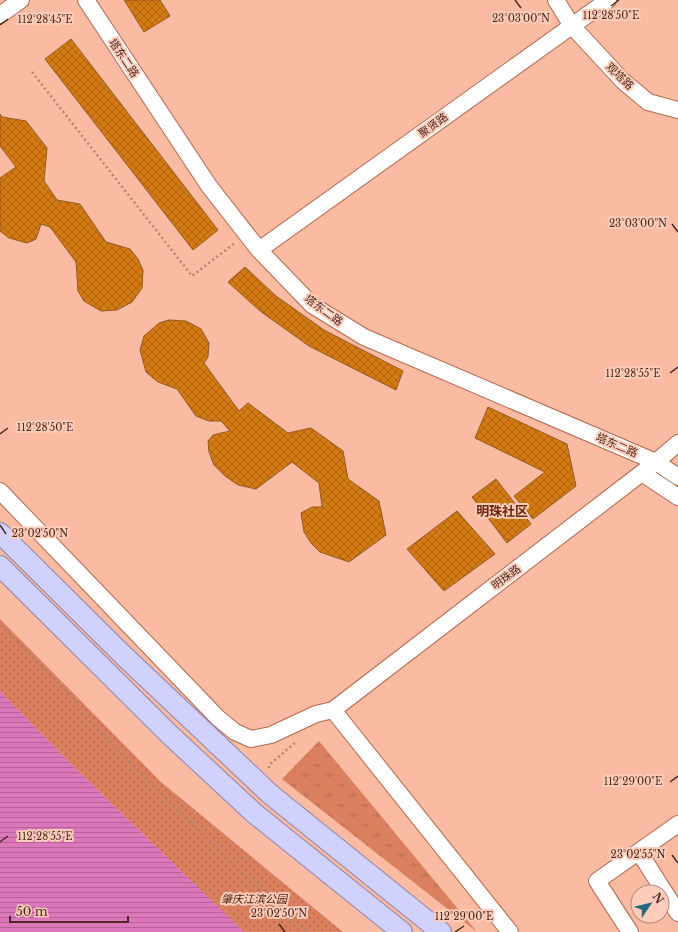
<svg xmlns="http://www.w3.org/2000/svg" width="678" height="932" viewBox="0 0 678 932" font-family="'Libre Baskerville','Noto Sans SC',serif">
	<defs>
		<pattern id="grass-tufts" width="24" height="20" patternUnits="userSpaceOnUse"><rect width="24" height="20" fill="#da805f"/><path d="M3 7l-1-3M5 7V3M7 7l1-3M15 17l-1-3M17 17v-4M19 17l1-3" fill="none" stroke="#b3694e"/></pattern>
		<pattern id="park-dots" width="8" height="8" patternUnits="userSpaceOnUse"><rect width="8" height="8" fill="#da805f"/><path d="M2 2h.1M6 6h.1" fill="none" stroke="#b3694e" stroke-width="1.8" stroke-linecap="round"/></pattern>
		<pattern id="water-rules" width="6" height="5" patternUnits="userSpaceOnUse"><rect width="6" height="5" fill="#dc77bb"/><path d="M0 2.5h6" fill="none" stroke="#b46297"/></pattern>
		<pattern id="building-cross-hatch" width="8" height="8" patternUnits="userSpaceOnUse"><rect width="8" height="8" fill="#d47a13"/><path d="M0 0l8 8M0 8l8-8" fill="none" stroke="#ae6411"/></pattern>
	</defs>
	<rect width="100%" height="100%" fill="#fbbba3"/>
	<path fill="url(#grass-tufts)" d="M 319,741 L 477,932 L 282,779 Z"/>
	<path fill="url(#park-dots)" d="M 0,619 L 161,782 L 343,932 L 244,932 L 71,764 L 0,691 Z"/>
	<path fill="url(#water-rules)" d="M 0,691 L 71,764 L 244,932 L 0,932 Z"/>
	<path fill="url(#building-cross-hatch)" stroke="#925921" d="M 124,0 L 160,0 L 170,16 L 144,32 Z
		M 71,39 L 218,230 L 193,250 L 45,59 Z
		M 0,114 L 2,117 L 26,121 L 47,148 L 44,181 L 57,200 L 80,204 L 106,242 L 130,249 L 138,259 L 143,270 L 142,288 L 132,302 L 117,310 L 101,311 L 84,301 L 78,291 L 76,262 L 50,227 L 41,224 L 36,239 L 27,243 L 9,238 L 0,231 L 0,178 L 16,167 L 0,146 Z
		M 245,267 L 276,296 L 324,330 L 403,371 L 396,390 L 309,346 L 260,311 L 228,282 Z
		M 169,320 L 186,321 L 201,329 L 209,343 L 208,357 L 204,363 L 239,411 L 248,403 L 288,433 L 311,428 L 343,451 L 348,479 L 379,501 L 386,535 L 349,562 L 320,552 L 311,543 L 304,532 L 301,513 L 312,507 L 322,507 L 319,483 L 292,462 L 256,489 L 238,485 L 225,476 L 214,465 L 209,452 L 208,441 L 213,435 L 230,431 L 221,421 L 209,421 L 196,416 L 177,389 L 158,382 L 146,372 L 140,350 L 144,336 L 159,323 Z
		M 488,407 L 567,444 L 576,486 L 533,519 L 514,496 L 545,472 L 475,438 Z
		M 496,479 L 531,524 L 507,543 L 472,497 Z
		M 457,511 L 495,554 L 444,591 L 407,549 Z"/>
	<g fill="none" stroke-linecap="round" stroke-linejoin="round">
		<defs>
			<path id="minor" d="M 86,0 L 209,186 L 259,250 L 312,305 L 364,337 L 656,462 L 678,477
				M 556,0 L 572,26 L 623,81 L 648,102 L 678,110
				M 0,15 L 21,0
				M 259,250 L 608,0
				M 642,473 L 678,497
				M 0,491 L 218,718 L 235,732 L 251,739 L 271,735 L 316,714 L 333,710 L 656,462 L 678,443
				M 333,710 L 510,932
				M 639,852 L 678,913
				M 630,932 L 597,881 L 678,824"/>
			<path id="major" d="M 0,533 L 124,656 L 270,794 L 441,932
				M 0,566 L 169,734 L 254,813 L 402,932"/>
		</defs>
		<use href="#minor" stroke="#b1684c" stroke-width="18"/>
		<use href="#major" stroke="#8c84ae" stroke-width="22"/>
		<path stroke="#b5826f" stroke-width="2.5" stroke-dasharray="2 3" stroke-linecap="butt" d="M 32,72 L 192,276 L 235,243
			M 0,626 L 64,690 L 137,771 L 305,932
			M 269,768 L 269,765 L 296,742"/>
		<use href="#minor" stroke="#fff" stroke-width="16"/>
		<use href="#major" stroke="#d0d2fd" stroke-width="20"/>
	</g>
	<path fill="none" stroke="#4a2a1f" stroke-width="1.5" d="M 515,0 L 521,8M 611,6 L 619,0M 0,25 L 8,19M 672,224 L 678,232M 670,373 L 678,367M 0,434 L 8,428M 0,525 L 6,534M 670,782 L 678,776M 0,842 L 8,836M 672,855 L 678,863M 279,924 L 285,932M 455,932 L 464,926"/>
	<g text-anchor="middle" stroke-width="4" stroke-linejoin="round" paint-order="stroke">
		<g font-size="11" fill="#4a2a1f" stroke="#feccba">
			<text transform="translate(124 58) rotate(56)" y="4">塔东二路</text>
			<text transform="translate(620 76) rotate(44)" y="4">观塔路</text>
			<text transform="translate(433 125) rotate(-36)" y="4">聚贤路</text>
			<text transform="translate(324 310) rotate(36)" y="4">塔东二路</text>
			<text transform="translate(617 445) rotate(23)" y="4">塔东二路</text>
			<text transform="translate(506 577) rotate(-37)" y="4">明珠路</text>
		</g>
		<g font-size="11" font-style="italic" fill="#451a09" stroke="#feccba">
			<text x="254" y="903">肇庆江滨公园</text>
		</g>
		<g font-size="13" font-weight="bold" fill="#6b280c" stroke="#feccba">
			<text x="502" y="516">明珠社区</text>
		</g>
	</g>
	<g font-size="10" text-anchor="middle" fill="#4a2a1f" stroke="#feccba" stroke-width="4" stroke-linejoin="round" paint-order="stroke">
		<text x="611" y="19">112°28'50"E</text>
		<text x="521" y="22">23°03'00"N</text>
		<text x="45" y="23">112°28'45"E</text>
		<text x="638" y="227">23°03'00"N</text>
		<text x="633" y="377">112°28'55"E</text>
		<text x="45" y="431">112°28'50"E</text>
		<text x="40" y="537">23°02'50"N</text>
		<text x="633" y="785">112°29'00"E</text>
		<text x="45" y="840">112°28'55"E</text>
		<text x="638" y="858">23°02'55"N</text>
		<text x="279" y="917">23°02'50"N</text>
		<text x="464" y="920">112°29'00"E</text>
	</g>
	<g transform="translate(650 904) rotate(55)"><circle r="19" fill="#feccba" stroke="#b68b7c"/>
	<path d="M0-3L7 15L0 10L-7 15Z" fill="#27697c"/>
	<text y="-6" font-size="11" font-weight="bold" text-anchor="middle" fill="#4a2a1f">N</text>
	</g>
	<path d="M10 916v6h118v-6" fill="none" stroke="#4a2a1f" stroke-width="2"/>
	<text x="16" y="916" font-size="12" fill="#4a2a1f" stroke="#feccba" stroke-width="3" paint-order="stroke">50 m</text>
</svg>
